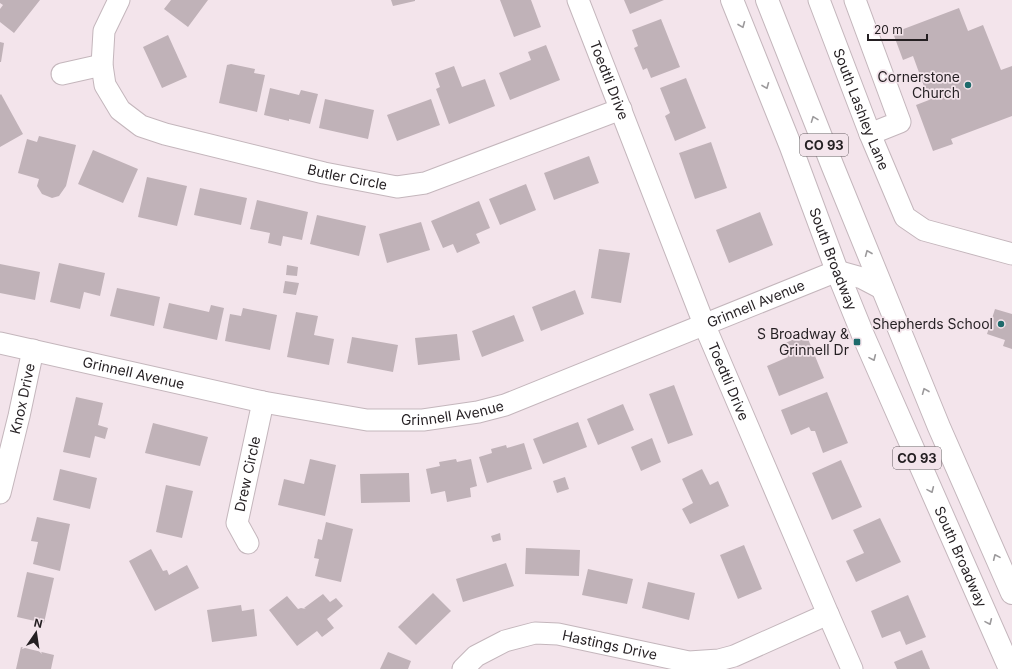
<svg xmlns="http://www.w3.org/2000/svg" width="1012" height="669" viewBox="0 0 1012 669" font-family="Inter,sans-serif">
	<rect width="100%" height="100%" fill="#f3e4eb"/>
	<path fill="#c0b2b8" d="M 0,0 L 40,0 L 14,33 L 0,22 L 0,9 L 3,5 L 0,3 Z
		M 171,0 L 208,0 L 188,27 L 164,9 Z
		M 391,0 L 415,0 L 415,1 L 393,6 Z
		M 500,0 L 531,0 L 541,27 L 514,37 Z
		M 624,0 L 664,0 L 630,14 Z
		M 959,8 L 968,31 L 983,25 L 1001,70 L 1012,66 L 1012,116 L 951,139 L 953,144 L 933,151 L 916,105 L 929,100 L 913,56 L 903,60 L 893,33 Z
		M 661,19 L 680,67 L 651,78 L 647,68 L 643,70 L 634,48 L 638,46 L 632,30 Z
		M 168,35 L 187,77 L 162,88 L 143,47 Z
		M 0,42 L 4,43 L 1,62 L 0,62 Z
		M 546,45 L 560,80 L 510,100 L 499,73 L 531,60 L 528,52 Z
		M 231,64 L 255,69 L 254,73 L 265,75 L 257,112 L 219,103 L 227,65 Z
		M 454,66 L 462,87 L 485,79 L 495,106 L 449,124 L 436,89 L 440,87 L 435,73 Z
		M 686,78 L 706,128 L 675,141 L 665,116 L 670,113 L 660,88 Z
		M 270,88 L 299,95 L 301,90 L 318,94 L 310,124 L 289,119 L 289,121 L 264,115 Z
		M 1,94 L 23,134 L 0,147 L 0,95 Z
		M 325,99 L 374,110 L 368,139 L 319,128 Z
		M 431,99 L 440,125 L 397,141 L 387,115 Z
		M 39,136 L 76,145 L 66,186 L 59,196 L 52,198 L 42,194 L 37,186 L 39,179 L 18,173 L 27,139 L 37,142 Z
		M 711,142 L 727,188 L 695,199 L 679,153 Z
		M 93,150 L 138,169 L 123,203 L 78,184 Z
		M 589,156 L 599,183 L 554,200 L 544,173 Z
		M 147,177 L 187,186 L 177,226 L 138,217 Z
		M 526,184 L 536,210 L 500,225 L 489,199 Z
		M 200,188 L 247,198 L 241,225 L 194,215 Z
		M 257,200 L 308,212 L 302,240 L 283,236 L 281,246 L 268,243 L 270,233 L 250,229 Z
		M 479,201 L 490,228 L 476,234 L 480,243 L 457,253 L 453,244 L 443,248 L 431,221 Z
		M 760,212 L 773,245 L 729,263 L 716,230 Z
		M 317,215 L 366,226 L 359,256 L 310,244 Z
		M 421,222 L 430,250 L 387,263 L 379,234 Z
		M 599,249 L 630,253 L 621,303 L 591,298 Z
		M 59,263 L 105,273 L 100,296 L 84,292 L 80,309 L 50,302 Z
		M 0,264 L 40,272 L 35,300 L 0,293 Z
		M 287,265 L 298,267 L 297,276 L 286,275 Z
		M 285,281 L 299,283 L 296,295 L 283,293 Z
		M 117,288 L 160,297 L 154,326 L 110,316 Z
		M 575,290 L 584,314 L 541,331 L 532,307 Z
		M 169,303 L 209,312 L 211,305 L 224,308 L 217,340 L 163,328 Z
		M 243,308 L 277,315 L 270,350 L 225,341 L 230,314 L 241,316 Z
		M 995,309 L 1012,314 L 1012,349 L 1003,346 L 1005,340 L 987,334 Z
		M 296,312 L 318,316 L 314,335 L 334,339 L 329,365 L 287,357 Z
		M 514,315 L 524,341 L 482,357 L 472,331 Z
		M 457,334 L 460,360 L 418,365 L 415,338 Z
		M 806,334 L 824,378 L 779,396 L 767,366 L 788,357 L 783,344 Z
		M 352,337 L 398,345 L 393,372 L 347,363 Z
		M 674,385 L 693,435 L 668,444 L 649,394 Z
		M 827,392 L 848,443 L 823,453 L 815,431 L 811,431 L 809,427 L 791,435 L 781,410 Z
		M 76,397 L 103,403 L 98,425 L 108,428 L 105,439 L 95,436 L 90,458 L 63,452 Z
		M 623,404 L 634,430 L 598,445 L 587,419 Z
		M 578,422 L 587,447 L 543,464 L 533,439 Z
		M 153,423 L 208,437 L 200,466 L 145,453 Z
		M 652,438 L 661,462 L 641,471 L 631,447 Z
		M 524,443 L 532,469 L 487,483 L 479,457 L 492,453 L 491,449 L 506,445 L 507,448 Z
		M 310,459 L 336,465 L 325,516 L 278,505 L 284,479 L 304,484 Z
		M 456,459 L 457,462 L 471,459 L 477,486 L 470,488 L 471,497 L 447,502 L 445,491 L 431,494 L 426,469 L 440,466 L 439,462 Z
		M 841,460 L 862,507 L 832,520 L 812,473 Z
		M 60,469 L 97,478 L 90,509 L 53,500 Z
		M 702,469 L 710,485 L 718,481 L 729,506 L 690,524 L 682,509 L 693,503 L 682,479 Z
		M 409,473 L 410,502 L 361,503 L 360,474 Z
		M 565,477 L 569,489 L 557,493 L 553,481 Z
		M 166,485 L 193,491 L 182,538 L 156,532 Z
		M 37,517 L 70,524 L 60,571 L 33,564 L 38,542 L 31,541 Z
		M 880,518 L 901,562 L 856,582 L 846,561 L 864,553 L 853,530 Z
		M 326,522 L 353,529 L 341,582 L 315,576 L 319,559 L 314,558 L 318,539 L 322,540 Z
		M 500,533 L 501,540 L 493,542 L 491,536 Z
		M 744,545 L 762,589 L 738,599 L 720,555 Z
		M 526,548 L 580,550 L 579,576 L 525,574 Z
		M 151,549 L 163,571 L 167,570 L 169,575 L 187,565 L 199,588 L 155,611 L 129,561 Z
		M 506,563 L 514,586 L 463,602 L 456,579 Z
		M 588,569 L 633,579 L 627,604 L 582,595 Z
		M 27,572 L 54,578 L 44,623 L 17,617 Z
		M 648,582 L 695,593 L 689,620 L 642,608 Z
		M 433,593 L 451,611 L 416,645 L 398,627 Z
		M 323,594 L 330,602 L 336,598 L 343,606 L 327,619 L 334,628 L 322,637 L 317,631 L 297,646 L 269,610 L 287,596 L 298,609 L 301,608 L 306,609 L 304,608 Z
		M 908,595 L 926,637 L 906,645 L 900,631 L 882,638 L 871,611 Z
		M 241,605 L 242,611 L 254,609 L 257,636 L 212,642 L 207,610 Z
		M 21,647 L 54,655 L 51,669 L 16,669 Z
		M 922,650 L 930,669 L 897,669 L 894,662 Z
		M 388,652 L 411,661 L 408,669 L 380,669 Z"/>
	<g fill="none" stroke-linecap="round" stroke-linejoin="round">
		<defs>
			<g id="minor">
				<path id="s1" d="M 119,0 L 104,31 L 102,65 L 105,85 L 120,110 L 141,126 L 165,134 L 324,173 L 397,187 L 425,183 L 621,109"/>
				<path id="s2" d="M 578,0 L 704,324 L 828,614 L 852,669"/>
				<path id="s3" d="M 819,0 L 870,134 L 905,217 L 924,230 L 1012,254"/>
				<path d="M 855,0 L 900,122 L 870,134"/>
				<path d="M 62,74 L 102,65"/>
				<path id="s4" d="M 0,343 L 263,402 L 367,420 L 423,420 L 478,412 L 505,405 L 837,271 L 862,278 L 883,289"/>
				<path id="s5" d="M 0,493 L 19,416 L 33,350"/>
				<path id="s6" d="M 248,543 L 237,523 L 263,402"/>
				<path id="s7" d="M 463,669 L 476,656 L 505,641 L 535,633 L 558,634 L 689,662 L 719,660 L 734,656 L 828,614"/>
			</g>
			<g id="highway">
				<path id="s8" d="M 732,0 L 791,147 L 837,271 L 863,335 L 1010,669"/>
				<path d="M 767,0 L 833,167 L 939,427 L 1012,593"/>
			</g>
		</defs>
		<use href="#minor" stroke="#c4b6bc" stroke-width="23"/>
		<use href="#highway" stroke="#c4b6bc" stroke-width="24"/>
		<use href="#minor" stroke="#fff" stroke-width="21"/>
		<use href="#highway" stroke="#fff" stroke-width="22"/>
	</g>
	<defs><path id="oneway-chevron" d="M-2-3.5L2.5 0L-2 3.5" fill="none" stroke-width="1.6" stroke-linecap="round" stroke-linejoin="round"/></defs>
	<g stroke="#9c9a9c">
		<use href="#oneway-chevron" transform="translate(742 25) rotate(68)"/>
		<use href="#oneway-chevron" transform="translate(766 86) rotate(68)"/>
		<use href="#oneway-chevron" transform="translate(814 119) rotate(-111)"/>
		<use href="#oneway-chevron" transform="translate(868 253) rotate(-112)"/>
		<use href="#oneway-chevron" transform="translate(873 358) rotate(66)"/>
		<use href="#oneway-chevron" transform="translate(925 391) rotate(-112)"/>
		<use href="#oneway-chevron" transform="translate(931 490) rotate(66)"/>
		<use href="#oneway-chevron" transform="translate(996 557) rotate(-114)"/>
		<use href="#oneway-chevron" transform="translate(989 622) rotate(66)"/>
	</g>
	<g fill="#1d6a6b" stroke="#f3e4eb" stroke-width="1.5">
		<circle cx="968" cy="85" r="4"/>
		<circle cx="1001" cy="324" r="4"/>
		<rect x="853" y="338" width="8" height="8" rx="2"/>
	</g>
	<g text-anchor="middle" stroke-width="3.5" stroke-linejoin="round" paint-order="stroke">
		<g fill="#f3e4eb" stroke="#625a5e" stroke-width="1">
			<rect x="800" y="134" width="48" height="22" rx="3"/>
			<rect x="893" y="447" width="48" height="22" rx="3"/>
		</g>
		<g font-size="13" font-weight="bold" fill="#241f22">
			<text x="824" y="150">CO 93</text>
			<text x="917" y="463">CO 93</text>
		</g>
		<g font-size="14" fill="#241f22" stroke="#f3e4eb" text-anchor="end">
			<text x="960" y="82">Cornerstone<tspan x="960" dy="16">Church</tspan></text>
			<text x="993" y="329">Shepherds School</text>
			<text x="849" y="339">S Broadway &amp;<tspan x="849" dy="16">Grinnell Dr</tspan></text>
		</g>
		<g font-size="14" fill="#241f22" stroke="#f3e4eb">
			<text dy="5" stroke="none"><textPath href="#s2" startOffset="86">Toedtli Drive</textPath></text>
			<text dy="5" stroke="none"><textPath href="#s3" startOffset="117">South Lashley Lane</textPath></text>
			<text dy="5" stroke="none"><textPath href="#s1" startOffset="357">Butler Circle</textPath></text>
			<text dy="5" stroke="none"><textPath href="#s8" startOffset="278">South Broadway</textPath></text>
			<text dy="5" stroke="none"><textPath href="#s4" startOffset="785">Grinnell Avenue</textPath></text>
			<text dy="5" stroke="none"><textPath href="#s4" startOffset="137">Grinnell Avenue</textPath></text>
			<text dy="5" stroke="none"><textPath href="#s2" startOffset="410">Toedtli Drive</textPath></text>
			<text dy="5" stroke="none"><textPath href="#s5" startOffset="97">Knox Drive</textPath></text>
			<text dy="5" stroke="none"><textPath href="#s4" startOffset="461">Grinnell Avenue</textPath></text>
			<text dy="5" stroke="none"><textPath href="#s6" startOffset="73">Drew Circle</textPath></text>
			<text dy="5" stroke="none"><textPath href="#s8" startOffset="602">South Broadway</textPath></text>
			<text dy="5" stroke="none"><textPath href="#s7" startOffset="158">Hastings Drive</textPath></text>
		</g>
	</g>
	<g transform="translate(36 633) rotate(13)" stroke="#f3e4eb" stroke-width="3" paint-order="stroke">
	<path d="M0-3L7 15L0 10L-7 15Z" fill="#241f22"/>
	<text y="-6" font-size="11" font-weight="bold" text-anchor="middle" fill="#241f22">N</text>
	</g>
	<path d="M868 34v6h59v-6" fill="none" stroke="#241f22" stroke-width="2"/>
	<text x="874" y="34" font-size="12" fill="#241f22" stroke="#f3e4eb" stroke-width="3" paint-order="stroke">20 m</text>
</svg>
